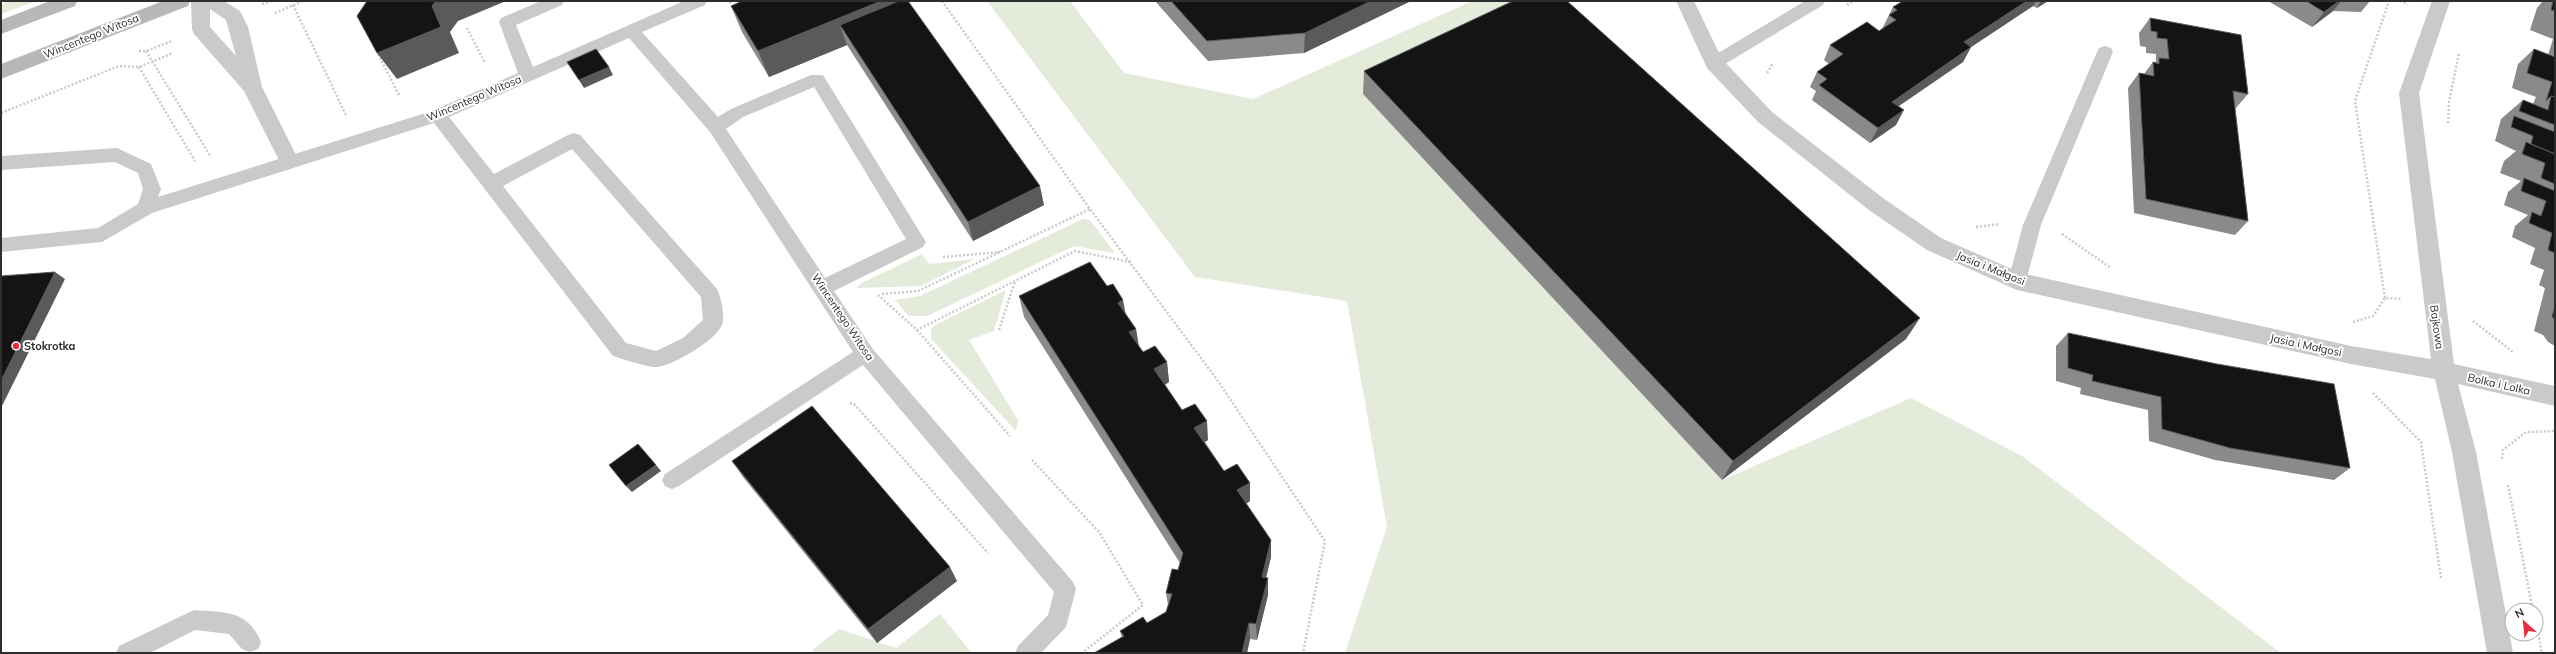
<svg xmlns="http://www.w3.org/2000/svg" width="2556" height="654" viewBox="0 0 2556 654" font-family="Mulish,sans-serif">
	<rect width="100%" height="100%" fill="#fff"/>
	<path fill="#e4ebdb" d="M 9,1 L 36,1 L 1,14 L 1,5 Z
		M 987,1 L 1070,1 L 1124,73 L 1253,99 L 1472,1 L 1540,1 L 1722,480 L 1911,398 L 2022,456 L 2281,653 L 1345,653 L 1387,527 L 1347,301 L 1195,277 Z
		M 1083,219 L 1090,220 L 1115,253 L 1074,246 L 927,316 L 909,316 L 895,300 L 920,296 Z
		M 922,254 L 929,264 L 975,259 L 921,286 L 857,288 L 860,284 Z
		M 1006,290 L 994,331 L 969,340 L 1018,420 L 1016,431 L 931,339 L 931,329 L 935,325 Z
		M 940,614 L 971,652 L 814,653 L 812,650 L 839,629 L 896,648 Z"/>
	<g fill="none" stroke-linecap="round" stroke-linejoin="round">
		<path stroke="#cacaca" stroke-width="2.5" stroke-dasharray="2 2" stroke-linecap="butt" d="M 942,1 L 1090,209 L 1218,381 L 1325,541 L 1303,653
			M 2400,1 L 2408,4
			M 729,3 L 734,1
			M 262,4 L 271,1
			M 293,5 L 346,115
			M 1847,5 L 1853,1
			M 275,13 L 303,1
			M 467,28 L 485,63
			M 139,51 L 146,51 L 172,41
			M 146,51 L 211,157
			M 378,54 L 400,97
			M 139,67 L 195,161
			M 1767,73 L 1773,63
			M 1,113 L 119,66 L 139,67 L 173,53
			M 2448,123 L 2449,102 L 2459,53
			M 1976,227 L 2000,224
			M 2062,234 L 2111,268
			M 943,257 L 1000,252
			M 882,294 L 918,291 L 1090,209
			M 878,295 L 917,330 L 1075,251 L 1131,262
			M 2385,298 L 2355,101 L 2389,1
			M 2473,321 L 2513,352
			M 2353,322 L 2373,316 L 2385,298 L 2401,299
			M 917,330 L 1010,436
			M 999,330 L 1015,281
			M 2373,393 L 2421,442 L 2441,578
			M 850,403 L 854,404 L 988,553
			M 2502,459 L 2503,450 L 2526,432 L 2555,431
			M 1032,460 L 1099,532 L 1143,605 L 1082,653
			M 2508,485 L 2533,610
			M 2536,622 L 2542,653"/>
		<path fill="#cacaca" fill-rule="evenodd" d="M 541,1 L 564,1 L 562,5 L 516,25 L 533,67 L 684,1 L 707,1 L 705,5 L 642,32 L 718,117 L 731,109 L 811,75 L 823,75 L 926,242 L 923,247 L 834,291 L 872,348 L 1073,582 L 1076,589 L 1066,627 L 1041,653 L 1015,653 L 1018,646 L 1048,615 L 1054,592 L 863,365 L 679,486 L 672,489 L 665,486 L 662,480 L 665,474 L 853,352 L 710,132 L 629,38 L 449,117 L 494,174 L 568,135 L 574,133 L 580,135 L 717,289 C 721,296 725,316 722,325 C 715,341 675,364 658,367 C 649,368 623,359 613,356 L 434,123 L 152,213 L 102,242 L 1,252 L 1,238 L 98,228 L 138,204 L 143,189 L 138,173 L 115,162 L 1,170 L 1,156 L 117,148 L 151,164 L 161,189 L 158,197 L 432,111 L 518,73 L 499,22 L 501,18 ZM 814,87 L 906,239 L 825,278 L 726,129 L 743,117 ZM 572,149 L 701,297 L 703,320 L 683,338 L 656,351 L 626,343 L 503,186 Z
			M 1805,1 L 1825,1 L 1823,5 L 1720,67 L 1708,67 L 1706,63 L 1708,59 Z
			M 2105,46 L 2111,48 L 2113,52 L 2041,225 L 2026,281 L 2024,286 L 2017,289 L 2010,286 L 2008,281 L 2023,225 L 2097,52 L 2099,48 Z
			M 194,610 C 225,613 247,609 261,642 L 258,649 L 250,652 L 242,649 L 229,634 L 195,630 L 150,653 L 116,653 L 119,646 Z"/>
		<path fill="#cacaca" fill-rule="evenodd" d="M 191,1 L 224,1 L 240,11 L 248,27 L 262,87 L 299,161 L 296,166 L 289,169 L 282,166 L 244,91 L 194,34 L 192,29 ZM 210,9 L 226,20 L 236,56 L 210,27 Z
			M 1676,1 L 1694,1 L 1722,59 L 1772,112 L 1883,198 L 1941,238 L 2021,273 L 2351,346 L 2431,359 L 2399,93 L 2432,1 L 2450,1 L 2419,93 L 2454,364 L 2555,386 L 2555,406 L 2458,384 L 2476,452 L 2513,653 L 2487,653 L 2452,452 L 2435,379 L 2351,364 L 2017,290 L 1927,250 L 1869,210 L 1758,122 L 1707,68 Z"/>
		<path fill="#b7b7b7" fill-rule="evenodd" d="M 50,1 L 77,1 L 75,6 L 1,34 L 1,20 Z
			M 163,1 L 190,1 L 188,6 L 1,79 L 1,64 Z"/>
	</g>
	<path fill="#8a8a8a" d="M 908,1 L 1044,205 L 973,241 L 847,45 L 769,77 L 742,32 L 731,6 Z
		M 1155,1 L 1411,1 L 1304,53 L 1208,61 Z
		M 1903,1 L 2048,1 L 2037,8 L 2033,6 L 1971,47 L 1963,62 L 1899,106 L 1896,125 L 1870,143 L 1812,100 L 1816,91 L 1810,87 L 1817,72 L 1829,64 L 1824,60 L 1830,45 L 1879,31 L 1882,29 L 1893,7 Z
		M 2268,1 L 2370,1 L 2361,12 L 2333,11 L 2312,27 Z
		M 2543,1 L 2555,1 L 2555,346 L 2548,342 L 2543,335 L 2534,331 L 2545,288 L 2539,285 L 2544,270 L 2530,264 L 2535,248 L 2512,237 L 2515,226 L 2528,215 L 2504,205 L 2508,192 L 2521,181 L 2500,173 L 2504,161 L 2516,151 L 2495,141 L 2501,119 L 2523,100 L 2533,104 L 2536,97 L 2512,88 L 2518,64 L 2534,49 L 2548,55 L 2553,39 L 2530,30 L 2537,8 Z
		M 2150,18 L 2248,94 L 2235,109 L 2248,221 L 2235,235 L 2134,213 L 2128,88 L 2139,73 L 2144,74 L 2153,62 L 2155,63 L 2156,61 L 2156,54 L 2146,53 L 2146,47 L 2140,46 L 2139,33 Z
		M 1364,71 L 1906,339 L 1722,480 L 1363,94 Z
		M 1019,296 L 1125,313 L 1136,329 L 1139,346 L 1143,352 L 1167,362 L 1169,382 L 1165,385 L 1182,410 L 1208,440 L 1205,442 L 1224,471 L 1250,501 L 1246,504 L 1271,540 L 1271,557 L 1266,578 L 1268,578 L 1268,595 L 1257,640 L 1250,639 L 1247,653 L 1094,653 L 1122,637 L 1120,631 L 1147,623 L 1166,612 L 1168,605 L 1166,593 L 1178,570 L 1180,563 L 1024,317 Z
		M 2068,333 L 2350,468 L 2334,480 L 2215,460 L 2149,441 L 2148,410 L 2080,394 L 2081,388 L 2056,381 L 2056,346 Z
		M 732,461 L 957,581 L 877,643 L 743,477 Z"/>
	<path fill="#5a5a5a" d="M 436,1 L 506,1 L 458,21 L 450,32 L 459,53 L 397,79 L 377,53 L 432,6 Z
		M 881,1 L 907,1 L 840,25 L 847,45 L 769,77 L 758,51 Z
		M 1371,1 L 1411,1 L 1304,53 L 1305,33 Z
		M 2027,1 L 2036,1 L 2033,6 L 1956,57 L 1964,42 Z
		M 2041,1 L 2048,1 L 2037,8 Z
		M 2339,1 L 2341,1 L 2333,11 L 2312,27 L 2324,12 Z
		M 1971,47 L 1963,62 L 1884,116 L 1892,102 Z
		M 609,67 L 613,75 L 584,88 L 579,80 Z
		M 1904,110 L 1896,125 L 1870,143 L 1878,128 Z
		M 1040,186 L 1044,205 L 973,241 L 968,222 Z
		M 55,272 L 65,279 L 1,408 L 1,381 Z
		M 1123,300 L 1127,321 L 1118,303 Z
		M 1920,318 L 1906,339 L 1722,480 L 1733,461 Z
		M 1136,329 L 1139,349 L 1129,332 Z
		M 1167,362 L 1169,382 L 1157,389 L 1154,369 Z
		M 1207,421 L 1208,440 L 1196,447 L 1194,428 Z
		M 656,465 L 661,471 L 632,492 L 626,486 Z
		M 1250,483 L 1250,501 L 1238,509 L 1237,490 Z
		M 1271,540 L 1271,557 L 1262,594 L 1262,577 Z
		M 950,567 L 957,581 L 877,643 L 868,629 Z
		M 1268,578 L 1268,595 L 1257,640 L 1256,624 Z
		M 1249,623 L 1250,639 L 1247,653 L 1242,653 Z"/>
	<path fill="#141414" stroke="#5a5a5a" d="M 367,1 L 436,1 L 432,6 L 441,27 L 377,53 L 357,16 Z
		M 742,1 L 881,1 L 758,51 L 731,6 Z
		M 899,1 L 908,1 L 1040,186 L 968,222 L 840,25 Z
		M 1171,1 L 1371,1 L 1305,33 L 1207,41 Z
		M 1513,1 L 1567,1 L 1920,318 L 1733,461 L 1364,71 Z
		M 1903,1 L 2027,1 L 1964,42 L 1971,47 L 1892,102 L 1904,110 L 1878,128 L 1819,85 L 1827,79 L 1817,72 L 1843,54 L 1830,45 L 1867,22 L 1879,31 L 1888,25 L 1896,20 L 1889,15 L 1897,10 L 1893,7 Z
		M 2306,1 L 2339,1 L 2324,12 Z
		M 2553,1 L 2555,1 L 2555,11 L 2551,10 Z
		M 2150,18 L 2241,35 L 2248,94 L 2233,91 L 2248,221 L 2146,199 L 2139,73 L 2154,76 L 2153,62 L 2159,64 L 2159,58 L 2169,59 L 2167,39 L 2157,38 L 2157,32 L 2151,31 Z
		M 596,49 L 609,67 L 579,80 L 567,62 Z
		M 2534,49 L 2555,57 L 2555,97 L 2551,96 L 2546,101 L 2552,82 L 2527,73 Z
		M 2551,96 L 2555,97 L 2555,125 L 2519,111 L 2523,100 L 2548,110 Z
		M 2514,116 L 2555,132 L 2555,154 L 2531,144 L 2533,136 L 2511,127 Z
		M 2526,142 L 2555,154 L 2555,184 L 2541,178 L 2545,163 L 2522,154 Z
		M 2524,178 L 2555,191 L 2555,253 L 2548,250 L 2552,233 L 2529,223 L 2532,212 L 2541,216 L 2546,201 L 2521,191 Z
		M 1090,262 L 1107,286 L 1113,284 L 1123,300 L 1118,303 L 1136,329 L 1129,332 L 1143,352 L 1155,346 L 1167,362 L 1154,369 L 1182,410 L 1195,404 L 1207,421 L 1194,428 L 1224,471 L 1237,464 L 1250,483 L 1237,490 L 1271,540 L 1262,577 L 1268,578 L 1256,624 L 1249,623 L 1242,653 L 1094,653 L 1124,636 L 1120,631 L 1143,617 L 1147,623 L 1166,612 L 1172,594 L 1166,593 L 1172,569 L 1178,570 L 1183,553 L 1019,296 Z
		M 55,272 L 1,381 L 1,276 Z
		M 2555,306 L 2555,319 L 2552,317 Z
		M 2068,333 L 2217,364 L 2334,384 L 2350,468 L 2230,448 L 2162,429 L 2161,397 L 2092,381 L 2093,375 L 2068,368 Z
		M 812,406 L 950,567 L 868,629 L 732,461 Z
		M 638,444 L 656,465 L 626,486 L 609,465 Z"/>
	<circle fill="#e23242" stroke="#fff" stroke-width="1.5" cx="16" cy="346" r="4"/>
	<g text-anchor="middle" stroke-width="4" stroke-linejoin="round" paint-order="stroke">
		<g font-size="11" fill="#2d2d2d" stroke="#fff">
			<text transform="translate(91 36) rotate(-22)" y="4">Wincentego Witosa</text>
			<text transform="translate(474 98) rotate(-23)" y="4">Wincentego Witosa</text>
			<text transform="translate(1991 268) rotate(22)" y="4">Jasia i Małgosi</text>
			<text transform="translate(843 317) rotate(56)" y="4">Wincentego Witosa</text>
			<text transform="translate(2437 327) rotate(82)" y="4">Bajkowa</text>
			<text transform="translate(2306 345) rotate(12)" y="4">Jasia i Małgosi</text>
			<text transform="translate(2499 384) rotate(13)" y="4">Bolka i Lolka</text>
		</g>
		<g font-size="11" font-weight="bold" fill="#2d2d2d" stroke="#fff" text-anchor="start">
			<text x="24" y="350">Stokrotka</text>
		</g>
	</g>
	<rect width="2556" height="654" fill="none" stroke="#2d2d2d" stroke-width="4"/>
	<g transform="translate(2524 622) rotate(333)"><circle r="19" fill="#ffffff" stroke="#ababab"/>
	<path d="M0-3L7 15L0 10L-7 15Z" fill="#e23242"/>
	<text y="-6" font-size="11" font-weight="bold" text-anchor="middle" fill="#2d2d2d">N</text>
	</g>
</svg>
